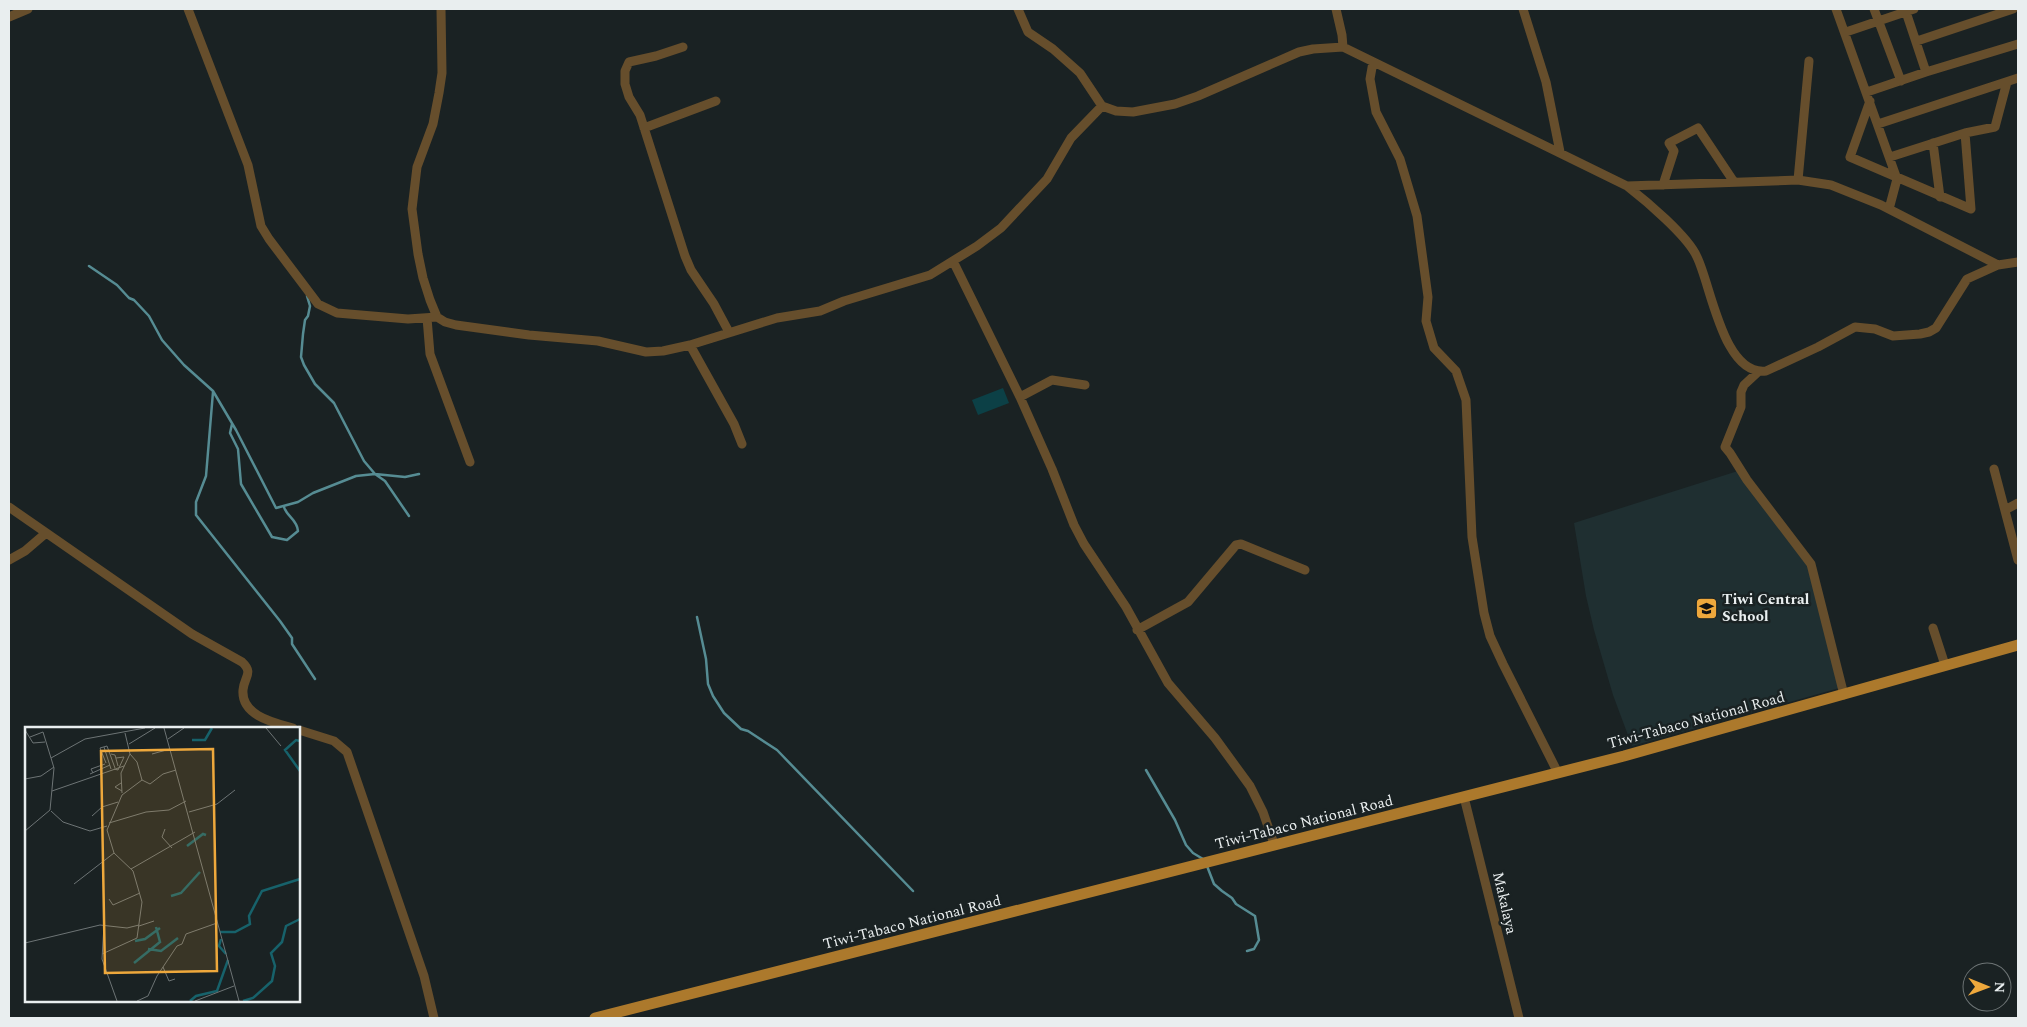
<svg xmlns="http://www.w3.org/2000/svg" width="2027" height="1027" viewBox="0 0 2027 1027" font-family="Spectral,serif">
	<rect width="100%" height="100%" fill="#1a2223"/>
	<path fill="#1f2f31" d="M 1741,470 L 1814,564 L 1843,687 L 1632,746 L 1613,695 L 1594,630 L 1586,596 L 1574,523 Z"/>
	<path fill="#0c4046" d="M 1003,388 L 1009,403 L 978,415 L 972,400 Z"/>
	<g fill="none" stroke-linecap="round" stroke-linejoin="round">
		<path stroke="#568c93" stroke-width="2.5" d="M 89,266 L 117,285 L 129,298 L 134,300 L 149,316 L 162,340 L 184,365 L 213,391 L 236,430 L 276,508 L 298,502 L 313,493 L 356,476 L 375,474 L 405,477 L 419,474
			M 307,296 L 310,306 L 308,316 L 305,320 L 303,334 L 301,357 L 304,365 L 315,384 L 334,403 L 364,461 L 375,474 L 385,481 L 409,516
			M 213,392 L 206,476 L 196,502 L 196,515 L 280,621 L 292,638 L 292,644 L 315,679
			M 232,424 L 230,433 L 238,449 L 241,484 L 272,537 L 287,540 L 298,531 C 297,519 287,517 284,507
			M 697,617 L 706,659 L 708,684 L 713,696 L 724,713 L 741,729 L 748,731 L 777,750 L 913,891
			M 1146,770 L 1175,820 L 1186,845 L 1193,853 L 1203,859
			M 1207,866 L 1214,884 L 1222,891 L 1232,898 L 1236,904 L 1255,916 L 1259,940 L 1254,949 L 1247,951"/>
		<path stroke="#664e2c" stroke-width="9" d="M 188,9 L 248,165 L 261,226 L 269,239 L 318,304 L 337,313 L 408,319 L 437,317
			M 441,9 L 442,73 L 439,93 L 433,124 L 417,167 L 412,209 L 418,254 L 423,278 L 430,300 L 437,317 L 445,322 L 456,325 L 529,335 L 598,341 L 646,352 L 663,351 L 690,345 L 777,318 L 820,311 L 844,301 L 930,275 L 977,246 L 1001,228 L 1047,179 L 1071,138 L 1102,106 L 1116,111 L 1133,112 L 1175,104 L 1198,96 L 1299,52 L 1313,49 L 1343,47 L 1627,186 C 1645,200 1688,236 1697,257 C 1711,285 1723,376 1766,371 L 1818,347 L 1855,327 L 1875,329 L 1893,336 L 1920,334 L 1929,332 L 1936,328 L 1967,279 L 1998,265 L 2018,262
			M 1018,9 L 1028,32 L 1053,49 L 1080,73 L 1102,106
			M 1336,9 L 1342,35 L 1343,47
			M 1523,9 L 1546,82 L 1560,152
			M 1836,9 L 1897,179 L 1889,209
			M 1874,9 L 1901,81
			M 1905,9 L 1926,72
			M 9,17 L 28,9
			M 1846,32 L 1914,9
			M 1917,41 L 2013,9
			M 683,47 L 656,56 L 629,62 L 625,71 L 625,84 L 629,97 L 640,115 L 685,256 L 691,270 L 714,304 L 729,332
			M 1373,62 L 1370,79 L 1376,112 L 1400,159 L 1417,216 L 1428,297 L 1426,321 L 1434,348 L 1456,371 L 1466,400 L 1472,537 L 1484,613 L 1490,636 L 1503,664 L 1558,773
			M 1867,92 L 1926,72 L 2018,44
			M 1870,101 L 1850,157 L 1971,209 L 1965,133
			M 1878,124 L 2018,78
			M 644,128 L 716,101
			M 1933,143 L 1940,197
			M 1890,157 L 1965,133 L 1995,127 L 2007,82
			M 1798,180 L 1809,61
			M 1663,185 L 1674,151 L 1669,143 L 1698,128 L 1734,182
			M 1627,186 L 1798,180 L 1831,185 L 1881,205 L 1998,265
			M 953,261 L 1020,397 L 1052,469 L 1074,525 L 1084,544 L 1126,607 L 1168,683 L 1215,738 L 1250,786 L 1263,812 L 1274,844
			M 427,318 L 430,354 L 470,462
			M 690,345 L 734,424 L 742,444
			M 1758,372 L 1744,385 L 1741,392 L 1741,407 L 1725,447 L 1730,453 L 1747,480 L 1811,564 L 1844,695
			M 1020,397 L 1052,380 L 1085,385
			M 1994,469 L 2018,560
			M 9,507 L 192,634 L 242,662 C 254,673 244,677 243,690 C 241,716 275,723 293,728
			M 2005,510 L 2018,503
			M 9,560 L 25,551 L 46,533
			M 1933,628 L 1945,665
			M 1137,630 L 1188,602 L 1236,545 L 1241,544 L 1305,570
			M 299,730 L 334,741 L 347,752 L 424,976 L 434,1018
			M 1464,797 L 1519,1018"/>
		<path stroke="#ac792c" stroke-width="11" d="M 595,1018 L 1624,756 L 2018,645"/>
	</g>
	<defs>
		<symbol id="school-square" viewBox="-11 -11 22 22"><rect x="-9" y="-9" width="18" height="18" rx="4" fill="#eea83c" stroke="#1a2223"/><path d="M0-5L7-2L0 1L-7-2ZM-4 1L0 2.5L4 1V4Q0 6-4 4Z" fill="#111"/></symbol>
	</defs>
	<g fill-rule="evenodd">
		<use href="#school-square" x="1694" y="596" width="25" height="25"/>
	</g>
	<g text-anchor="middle" stroke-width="5" stroke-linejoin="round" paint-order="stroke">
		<g font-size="15" font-weight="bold" fill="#e9eeef" stroke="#1a2223" text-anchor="start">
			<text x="1722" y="604">Tiwi Central<tspan x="1722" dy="17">School</tspan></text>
		</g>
		<g font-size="15" fill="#e9eeef" stroke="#1a2223">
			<text transform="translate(1696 720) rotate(-15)" y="5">Tiwi-Tabaco National Road</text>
			<text transform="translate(1304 822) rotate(-14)" y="5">Tiwi-Tabaco National Road</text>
			<text transform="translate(1505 903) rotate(77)" y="5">Makalaya</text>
			<text transform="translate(912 922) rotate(-14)" y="5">Tiwi-Tabaco National Road</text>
		</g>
	</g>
	<g transform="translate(25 727)">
		<rect width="275" height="275" fill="#1a2223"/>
		<path fill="none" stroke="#17626b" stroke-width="2.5" d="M 167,13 L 180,13 L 187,1M 275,14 L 271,13 L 260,23 L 275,44M 162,119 L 178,107 L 181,108M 146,169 L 156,166 L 175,145M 195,205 L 210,205 L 225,197 L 224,189 L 237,164 L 275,152M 196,212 L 194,219 L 201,227M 110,214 L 120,212 L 135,201M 123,222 L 136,224 L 153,211M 109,236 L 135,215 L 131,200M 165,274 L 171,269 L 192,264 L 203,233M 218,274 L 228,271 L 247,254 L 250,239 L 246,226 L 257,215 L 261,199 L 275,192"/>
		<path fill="none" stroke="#6d7475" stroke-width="1" d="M 139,1 L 214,274M 241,1 L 256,19M 0,3 L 8,16 L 20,15M 5,10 L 18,5 L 26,31M 143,12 L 159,1M 104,17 L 130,1M 79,20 L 86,42M 86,27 L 90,28 L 93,39M 127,27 L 145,22M 81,36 L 75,21 L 82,19 L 90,41M 89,42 L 93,43 L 99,30 L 91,31M 68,46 L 66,42 L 80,37M 65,47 L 85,38M 0,52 L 16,49 L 29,40M 117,53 L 125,57 L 138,47 L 151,43M 96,56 L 90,60 L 97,64M 27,64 L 99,39M 97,66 L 96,46 L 105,27M 26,84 L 38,95 L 65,104 L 82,99M 164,85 L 192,77 L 210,63M 67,89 L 77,80 L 93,75M 84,96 L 121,85 L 144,83 L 161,74M 140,102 L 137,110 L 147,121M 0,104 L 25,83 L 29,41 L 26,31 L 60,12 L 120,1M 106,142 L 170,105M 49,157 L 89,126M 84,172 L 88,178 L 115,166M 79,198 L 77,232 L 92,274M 114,199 L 129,194M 0,216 L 75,198 L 102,201 L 114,198M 77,227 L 112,211 L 117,175 L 108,144 L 89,126 L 82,103 L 97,68 L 117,53 L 112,35 L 105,27 L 100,6M 138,240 L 144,254 L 150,252M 112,274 L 123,269 L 132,249 L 152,219 L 157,217 L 161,207 L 192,196M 170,274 L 209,259"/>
		<path fill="#eea83c" fill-opacity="0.15" stroke="#eea83c" stroke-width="2.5" d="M 188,22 L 192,244 L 80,246 L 76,24 Z"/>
		<rect width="275" height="275" fill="none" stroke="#e9eeef" stroke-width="2.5"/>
	</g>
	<rect width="2027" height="1027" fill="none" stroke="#e9eeef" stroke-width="20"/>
	<g transform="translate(1987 987) rotate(91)"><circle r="24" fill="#1a2223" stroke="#6d7475"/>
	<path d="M0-4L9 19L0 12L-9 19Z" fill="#eea83c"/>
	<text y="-8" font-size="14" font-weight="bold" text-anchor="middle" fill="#e9eeef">N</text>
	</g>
</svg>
